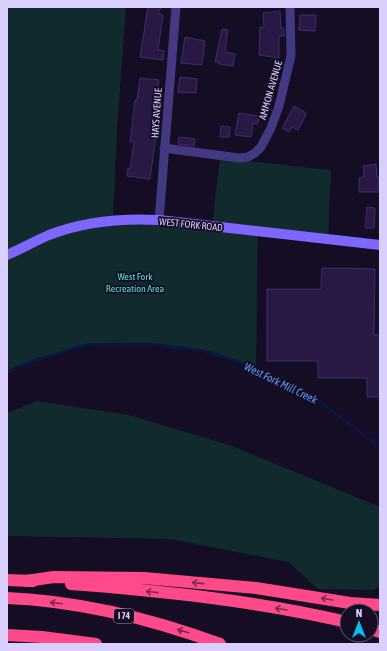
<svg xmlns="http://www.w3.org/2000/svg" width="387" height="651" viewBox="0 0 387 651" font-family="'Asap Condensed',sans-serif">
	<rect width="100%" height="100%" fill="#140d23"/>
	<path fill="#102a2d" d="M 7,7 L 126,7 L 117,130 L 113,220 L 212,226 L 220,158 L 331,170 L 328,238 L 258,231 L 256,368 L 204,351 L 148,344 L 87,345 L 33,361 L 7,372 Z
		M 37,401 L 129,415 L 232,446 L 380,507 L 380,587 L 372,590 L 318,589 L 288,562 L 170,539 L 7,536 L 7,413 Z"/>
	<g fill="none" stroke-linecap="round" stroke-linejoin="round">
		<path stroke="#091640" stroke-width="3" d="M 7,372 L 33,361 L 87,345 L 148,344 L 204,351 L 256,368 L 319,401 L 380,447"/>
	</g>
	<path fill="#281944" stroke="#422b70" d="M 148,7 L 161,7 L 158,14 L 163,15 L 158,50 L 164,51 L 163,60 L 140,57 Z
		M 280,11 L 281,28 L 284,29 L 284,36 L 279,36 L 279,58 L 259,55 L 260,27 L 264,27 L 263,13 Z
		M 300,15 L 316,15 L 315,31 L 299,30 Z
		M 222,29 L 228,30 L 225,52 L 235,54 L 233,66 L 219,64 L 219,62 L 215,62 Z
		M 185,37 L 205,41 L 202,65 L 181,63 Z
		M 180,77 L 197,79 L 196,93 L 178,92 Z
		M 140,78 L 159,80 L 156,102 L 158,103 L 156,135 L 150,179 L 127,176 L 128,168 L 130,169 L 134,142 L 130,142 L 135,100 L 137,100 Z
		M 294,106 L 306,113 L 305,114 L 306,115 L 298,130 L 292,127 L 289,132 L 282,128 Z
		M 239,113 L 259,116 L 258,124 L 253,123 L 251,137 L 235,135 Z
		M 221,126 L 230,127 L 229,137 L 220,137 Z
		M 179,137 L 195,139 L 194,146 L 178,144 Z
		M 376,164 L 377,177 L 379,177 L 379,192 L 359,192 L 359,178 L 364,177 L 363,166 Z
		M 367,207 L 375,208 L 374,228 L 365,228 Z
		M 322,268 L 375,269 L 374,335 L 380,335 L 380,397 L 367,397 L 367,378 L 318,378 L 318,361 L 267,361 L 267,289 L 321,289 Z"/>
	<g fill="none" stroke-linecap="round" stroke-linejoin="round">
		<path stroke="#453882" stroke-width="9" d="M 164,148 L 239,158 L 248,157 L 255,153 L 261,147 L 271,128 L 279,106 L 291,56 L 290,7
			M 159,220 L 176,7"/>
		<path stroke="#7f66ff" stroke-width="10" d="M 7,255 C 21,249 35,241 49,235 C 85,221 121,218 159,220 L 380,245"/>
		<path stroke="#ff4a89" stroke-width="12" d="M 7,580 L 33,581
			M 26,581 L 54,577 L 144,578 L 256,588 L 350,603 L 380,605
			M 71,584 C 163,591 257,601 347,622
			M 7,598 C 79,601 152,619 220,644
			M 371,629 L 380,632
			M 7,635 L 42,637 L 96,644"/>
	</g>
	<defs><path id="oneway-shaft" d="M-6 0H5M1.5-3L5.5 0L1.5 3" fill="none" stroke-width="1.6" stroke-linecap="round" stroke-linejoin="round"/></defs>
	<g stroke="#7e2851">
		<use href="#oneway-shaft" transform="translate(198 583) rotate(-174)"/>
		<use href="#oneway-shaft" transform="translate(152 592) rotate(-174)"/>
		<use href="#oneway-shaft" transform="translate(327 599) rotate(-171)"/>
		<use href="#oneway-shaft" transform="translate(56 603) rotate(-173)"/>
		<use href="#oneway-shaft" transform="translate(281 609) rotate(-171)"/>
		<use href="#oneway-shaft" transform="translate(183 631) rotate(-164)"/>
	</g>
	<g text-anchor="middle" stroke-width="3.5" stroke-linejoin="round" paint-order="stroke">
		<rect fill="#140d23" stroke="#9f95bd" stroke-width="1" x="114" y="609" width="20" height="14" rx="3"/>
		<g font-size="9" font-weight="bold" fill="#dbcfff">
			<text x="124" y="619">I 74</text>
		</g>
		<g font-size="10" fill="#dbcfff" stroke="#140d23">
			<text transform="translate(270 90) rotate(-74)" y="4">AMMON AVENUE</text>
			<text transform="translate(156 113) rotate(-86)" y="4">HAYS AVENUE</text>
			<text transform="translate(191 224) rotate(6)" y="4">WEST FORK ROAD</text>
		</g>
		<g font-size="10" fill="#5ae1d1" stroke="#140d23">
			<text x="135" y="280">West Fork<tspan x="135" dy="12">Recreation Area</tspan></text>
		</g>
		<g font-size="11" font-style="italic" fill="#5d9eff" stroke="#140d23">
			<text transform="translate(281 383) rotate(26)" y="4">West Fork Mill Creek</text>
		</g>
	</g>
	<rect width="387" height="651" fill="none" stroke="#dbcfff" stroke-width="16"/>
	<g transform="translate(359 623)"><circle r="19" fill="#140d23" stroke="#645b7b"/>
	<path d="M0-3L7 15L0 10L-7 15Z" fill="#00c0fa"/>
	<text y="-6" font-size="11" font-weight="bold" text-anchor="middle" fill="#dbcfff">N</text>
	</g>
</svg>
